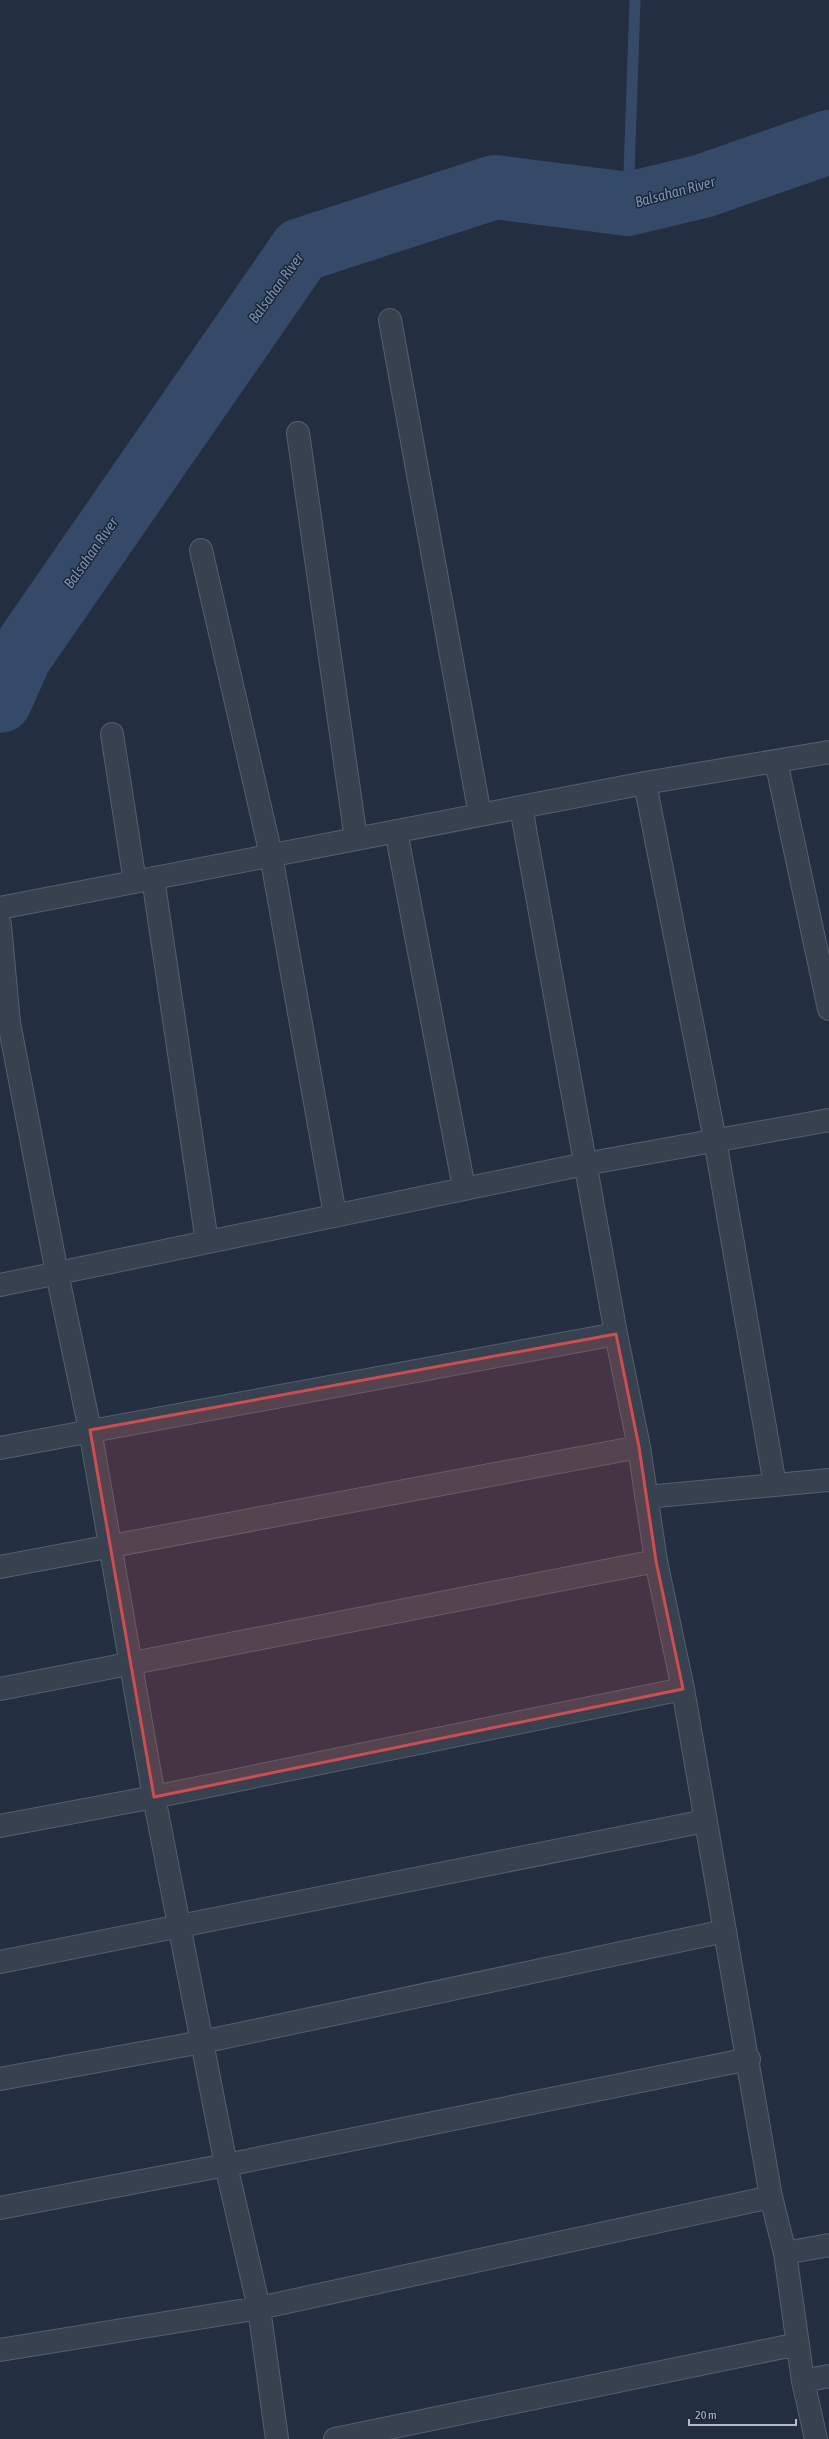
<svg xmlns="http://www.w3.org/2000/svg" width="829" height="2439" viewBox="0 0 829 2439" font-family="'Asap Condensed',sans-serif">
	<rect width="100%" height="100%" fill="#232f41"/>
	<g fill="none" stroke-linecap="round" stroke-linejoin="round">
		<path stroke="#354a69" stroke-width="11" d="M 628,204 L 635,0"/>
		<path stroke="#354a69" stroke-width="64" d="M 0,701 L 20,656 L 301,250 L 495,187 L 628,204 L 703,186 L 829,142"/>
		<defs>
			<path id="minor" d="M 390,320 L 480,815
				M 298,433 L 356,839
				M 201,550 L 271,855 L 335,1215
				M 112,734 L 135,882
				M 776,761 L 829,1009
				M 645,783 L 829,752
				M 521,807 L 616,1334 L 639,1447 L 656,1561 L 683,1689 L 771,2197 L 785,2253 L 803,2381 L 816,2439
				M 396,831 L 464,1188
				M 153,878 L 207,1242
				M 0,908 L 645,783 L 715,1140 L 775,1485
				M 0,925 L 9,1023 L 57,1273 L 90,1430 L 154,1797 L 226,2165 L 259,2308 L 277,2439
				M 0,1285 L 585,1164 L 829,1120
				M 0,1448 L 616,1334
				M 646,1497 L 829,1480
				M 0,1567 L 639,1447
				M 0,1689 L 656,1561
				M 0,1826 L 154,1797 L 683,1689
				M 0,1962 L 705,1821
				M 0,2079 L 202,2042 L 725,1931
				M 0,2208 L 226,2165 L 749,2059
				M 785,2253 L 829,2245
				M 0,2350 L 259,2308 L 771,2197
				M 803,2381 L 829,2376
				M 335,2439 L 798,2344"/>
		</defs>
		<use href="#minor" stroke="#555f6e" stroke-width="24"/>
		<use href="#minor" stroke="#374150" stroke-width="22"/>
	</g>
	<path fill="#ce4d51" fill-opacity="0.2" stroke="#ce4d51" stroke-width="3" stroke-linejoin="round" d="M 616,1334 L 639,1447 L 656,1561 L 683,1689 L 154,1797 L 90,1430 Z"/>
	<g text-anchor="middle" stroke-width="3" stroke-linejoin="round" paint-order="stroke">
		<g font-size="15" font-style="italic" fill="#7991b4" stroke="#1c2636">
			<text transform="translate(675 192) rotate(-15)" y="5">Balsahan River</text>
			<text transform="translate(276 288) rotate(-54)" y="5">Balsahan River</text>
			<text transform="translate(91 553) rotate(-55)" y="5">Balsahan River</text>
		</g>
	</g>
	<path d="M689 2419v6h107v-6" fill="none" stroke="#b4bccb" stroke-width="2"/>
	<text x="695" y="2419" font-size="12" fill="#b4bccb" stroke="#1c2636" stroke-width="3" paint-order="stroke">20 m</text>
</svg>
